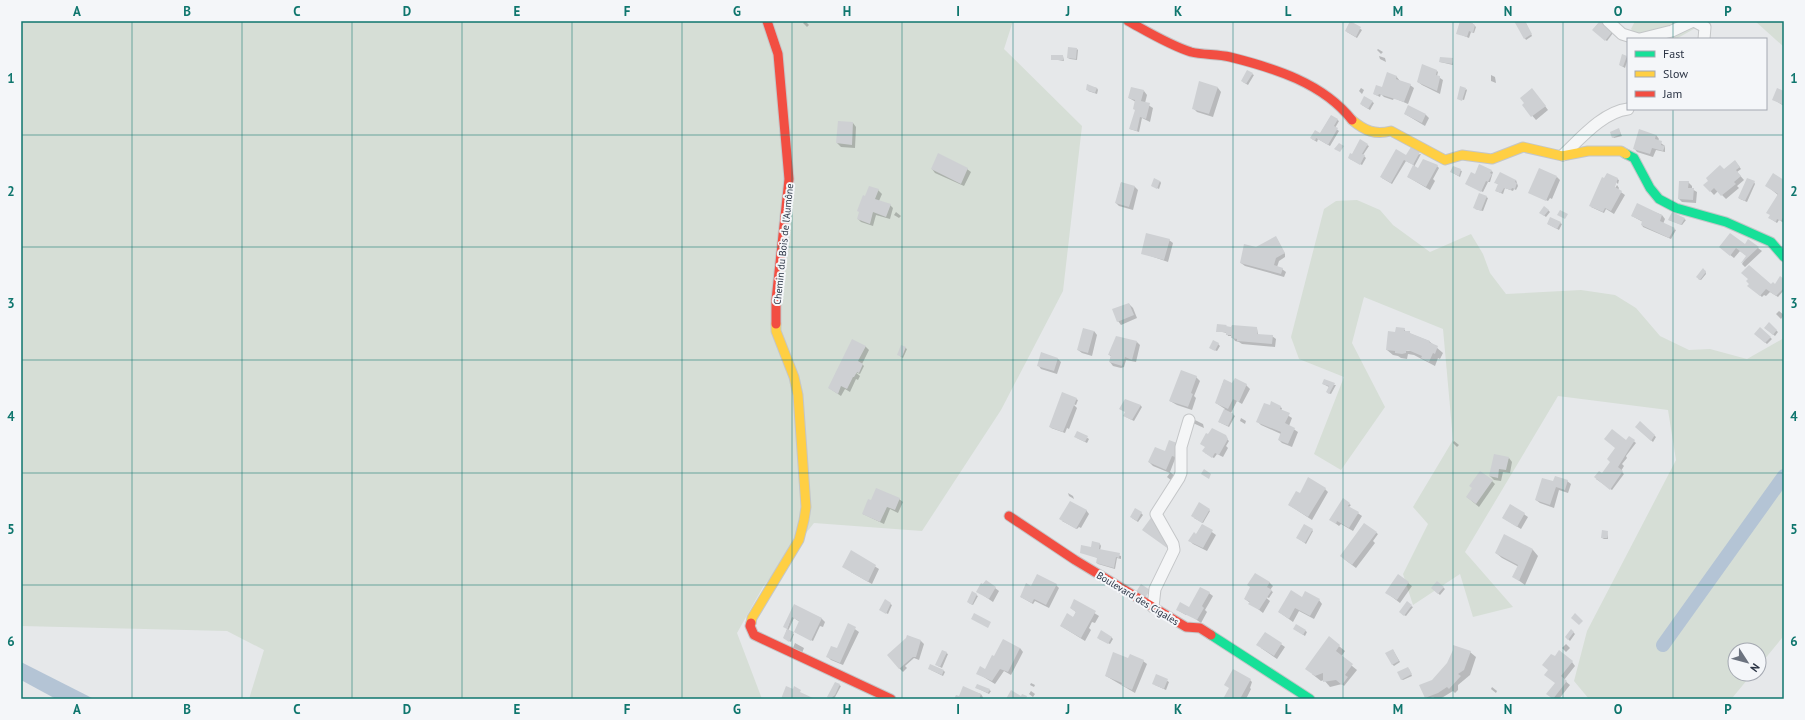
<svg xmlns="http://www.w3.org/2000/svg" width="1805" height="720" viewBox="0 0 1805 720" font-family="'PT Sans',sans-serif">
	<rect width="100%" height="100%" fill="#e6e8ea"/>
	<path fill="#d6ded6" d="M 21,21 L 1013,21 L 1004,49 L 1082,126 L 1063,291 L 1001,410 L 922,531 L 814,523 L 763,587 L 737,633 L 762,699 L 249,699 L 264,650 L 227,631 L 21,626 Z
		M 1635,21 L 1708,21 L 1676,39 L 1639,39 L 1631,29 Z
		M 1755,21 L 1784,21 L 1784,47 Z
		M 1357,200 L 1380,210 L 1393,225 L 1430,252 L 1471,234 L 1483,254 L 1490,273 L 1506,294 L 1581,290 L 1615,295 L 1636,308 L 1660,336 L 1689,350 L 1710,349 L 1747,359 L 1784,338 L 1784,629 L 1782,638 L 1759,666 L 1759,650 L 1735,650 L 1735,674 L 1752,674 L 1733,697 L 1726,699 L 1589,699 L 1574,681 L 1587,631 L 1676,460 L 1668,410 L 1558,396 L 1465,552 L 1513,607 L 1473,617 L 1460,574 L 1413,605 L 1403,574 L 1428,524 L 1413,507 L 1453,440 L 1443,329 L 1364,297 L 1352,343 L 1385,407 L 1341,470 L 1314,454 L 1344,377 L 1299,359 L 1291,337 L 1324,209 L 1336,201 Z"/>
	<path fill="#b4c4d5" d="M 21,662 L 94,699 L 56,699 L 21,680 Z"/>
	<path fill="#0003" fill-rule="evenodd" d="M 805,21 L 809,25 L 807,27 L 803,23 Z
		M 1461,21 L 1472,23 L 1476,27 L 1474,33 L 1471,32 L 1469,38 L 1457,33 Z
		M 1516,21 L 1525,21 L 1532,36 L 1526,40 Z
		M 1600,21 L 1613,33 L 1607,41 L 1593,30 Z
		M 1351,23 L 1362,30 L 1357,38 L 1347,32 Z
		M 1077,49 L 1078,50 L 1077,60 L 1070,59 L 1068,58 Z
		M 1378,49 L 1383,52 L 1381,54 L 1377,50 Z
		M 1063,56 L 1064,61 L 1052,59 Z
		M 1379,56 L 1385,58 L 1386,62 L 1380,59 Z
		M 1626,57 L 1628,58 L 1625,68 L 1620,65 Z
		M 1452,59 L 1453,65 L 1440,62 Z
		M 1437,71 L 1438,72 L 1437,76 L 1443,80 L 1440,94 L 1422,85 L 1418,82 Z
		M 1252,74 L 1254,75 L 1248,85 L 1243,82 Z
		M 1491,75 L 1495,77 L 1496,83 L 1491,81 Z
		M 1396,76 L 1400,81 L 1410,85 L 1414,88 L 1408,104 L 1394,98 L 1393,100 L 1384,97 L 1381,94 L 1380,97 L 1374,94 Z
		M 1200,82 L 1218,88 L 1221,92 L 1213,117 L 1197,112 L 1193,108 Z
		M 1088,86 L 1097,88 L 1098,90 L 1097,94 L 1088,91 Z
		M 1361,88 L 1364,90 L 1362,94 L 1359,91 Z
		M 1466,89 L 1467,90 L 1464,100 L 1458,98 Z
		M 1144,91 L 1147,95 L 1145,103 L 1153,108 L 1150,122 L 1142,118 L 1139,132 L 1130,129 L 1136,111 L 1136,102 L 1129,98 Z
		M 1784,92 L 1784,106 L 1773,99 Z
		M 1365,97 L 1374,103 L 1370,110 L 1362,105 Z
		M 1539,98 L 1548,110 L 1536,120 L 1523,105 Z
		M 1405,114 L 1426,115 L 1429,118 L 1425,126 Z
		M 1331,116 L 1339,121 L 1335,128 L 1339,131 L 1330,146 L 1318,139 L 1317,142 L 1312,139 L 1320,134 Z
		M 839,122 L 853,123 L 856,127 L 855,148 L 841,147 L 837,143 Z
		M 1619,130 L 1622,136 L 1614,138 L 1613,137 Z
		M 1656,135 L 1659,139 L 1658,141 L 1665,146 L 1665,152 L 1656,150 L 1653,157 L 1637,152 L 1634,148 Z
		M 1367,145 L 1369,146 L 1363,155 L 1366,158 L 1362,165 L 1350,159 L 1352,156 Z
		M 1421,154 L 1414,167 L 1419,169 L 1437,166 L 1439,168 L 1433,179 L 1435,181 L 1430,190 L 1408,177 L 1414,165 L 1406,161 L 1392,184 L 1382,178 L 1405,156 Z
		M 1735,161 L 1741,169 L 1737,172 L 1744,180 L 1737,186 L 1739,188 L 1726,199 L 1718,191 L 1714,195 L 1705,185 Z
		M 1453,168 L 1462,171 L 1460,177 L 1453,173 Z
		M 932,169 L 967,169 L 971,172 L 964,186 L 935,173 Z
		M 1491,171 L 1493,172 L 1490,182 L 1488,182 L 1483,192 L 1468,185 Z
		M 1607,174 L 1619,180 L 1618,184 L 1615,181 L 1613,192 L 1617,185 L 1619,188 L 1618,190 L 1625,195 L 1614,214 L 1606,209 L 1604,213 L 1591,207 Z
		M 1557,177 L 1560,180 L 1552,199 L 1550,198 L 1548,201 L 1530,193 Z
		M 1516,180 L 1518,186 L 1516,190 L 1514,189 L 1513,191 L 1505,188 L 1503,194 L 1496,191 L 1499,185 L 1496,183 Z
		M 1160,181 L 1161,183 L 1159,189 L 1153,186 Z
		M 1784,181 L 1784,223 L 1779,220 L 1777,223 L 1771,219 L 1778,195 L 1767,186 Z
		M 1688,182 L 1692,186 L 1692,189 L 1697,192 L 1696,203 L 1682,202 L 1679,199 Z
		M 1754,182 L 1755,184 L 1747,202 L 1740,199 L 1739,198 Z
		M 1121,183 L 1135,187 L 1138,190 L 1133,210 L 1119,206 L 1116,203 Z
		M 878,190 L 882,194 L 879,201 L 890,205 L 893,208 L 890,219 L 876,215 L 873,226 L 861,222 L 858,219 L 866,198 Z
		M 1486,197 L 1488,198 L 1483,211 L 1475,209 Z
		M 1637,205 L 1662,215 L 1665,219 L 1663,224 L 1676,230 L 1671,239 L 1643,227 L 1642,225 L 1643,222 L 1632,216 Z
		M 1548,210 L 1550,212 L 1546,217 L 1542,214 Z
		M 896,212 L 901,216 L 899,218 L 894,215 Z
		M 1684,219 L 1686,220 L 1682,225 L 1669,220 Z
		M 1560,223 L 1562,224 L 1559,230 L 1548,224 Z
		M 1277,239 L 1285,254 L 1285,257 L 1279,261 L 1277,267 L 1282,269 L 1286,272 L 1284,277 L 1245,266 L 1241,263 L 1256,248 Z
		M 1169,240 L 1173,243 L 1168,262 L 1142,253 Z
		M 1745,245 L 1758,248 L 1762,251 L 1745,267 L 1742,264 L 1747,256 L 1740,251 L 1734,258 L 1724,250 Z
		M 1705,270 L 1706,274 L 1701,280 L 1698,279 Z
		M 1784,280 L 1784,290 L 1778,297 L 1770,292 L 1766,296 L 1764,295 L 1762,297 L 1749,286 L 1775,285 Z
		M 1129,304 L 1133,308 L 1137,318 L 1121,325 L 1118,321 Z
		M 1779,311 L 1784,315 L 1781,319 L 1776,314 Z
		M 1769,324 L 1778,332 L 1775,336 L 1765,328 Z
		M 1231,327 L 1257,328 L 1258,335 L 1272,336 L 1276,339 L 1275,347 L 1242,344 L 1239,342 L 1235,341 L 1232,336 L 1228,336 L 1227,333 L 1217,331 Z
		M 1404,329 L 1406,332 L 1429,341 L 1443,353 L 1440,359 L 1438,358 L 1435,366 L 1414,355 L 1408,354 L 1407,359 L 1401,358 L 1398,356 L 1393,355 L 1387,350 L 1395,333 ZM 1413,349 L 1413,351 L 1398,350 Z
		M 1760,329 L 1772,339 L 1767,344 L 1755,334 Z
		M 1094,331 L 1097,335 L 1092,356 L 1082,353 L 1078,350 Z
		M 1137,342 L 1140,345 L 1136,362 L 1126,360 L 1124,367 L 1121,368 L 1113,366 L 1110,362 L 1111,356 L 1109,355 Z
		M 1218,344 L 1220,346 L 1217,351 L 1212,349 Z
		M 865,346 L 869,350 L 862,364 L 864,366 L 860,374 L 855,372 L 860,376 L 858,380 L 856,379 L 850,392 L 845,389 L 841,396 L 829,388 Z
		M 902,346 L 907,349 L 903,358 L 900,356 Z
		M 1058,359 L 1061,362 L 1057,374 L 1041,369 L 1038,365 Z
		M 1196,377 L 1200,381 L 1194,396 L 1196,398 L 1192,410 L 1177,405 L 1170,401 Z
		M 1224,380 L 1233,384 L 1246,385 L 1250,389 L 1242,404 L 1237,401 L 1231,413 L 1235,416 L 1229,427 L 1219,422 L 1225,409 L 1216,403 Z
		M 1323,384 L 1336,385 L 1331,394 L 1328,393 L 1329,387 Z
		M 1076,399 L 1078,400 L 1076,405 L 1073,404 L 1077,408 L 1069,429 L 1067,428 L 1065,433 L 1051,428 L 1050,426 Z
		M 1140,405 L 1142,407 L 1134,421 L 1126,417 Z
		M 1270,406 L 1280,407 L 1282,408 L 1281,411 L 1292,418 L 1289,426 L 1298,432 L 1292,447 L 1282,443 L 1279,440 L 1281,434 L 1261,425 L 1258,422 Z
		M 1241,418 L 1246,421 L 1245,424 L 1240,421 Z
		M 1193,419 L 1203,424 L 1204,428 L 1193,423 Z
		M 1640,423 L 1656,437 L 1653,442 L 1636,427 Z
		M 1078,432 L 1089,439 L 1087,443 L 1077,438 Z
		M 1222,434 L 1229,441 L 1226,446 L 1228,448 L 1223,457 L 1217,454 L 1214,458 L 1205,453 L 1206,448 Z
		M 1629,437 L 1636,443 L 1626,456 L 1627,458 L 1622,464 L 1624,466 L 1621,471 L 1624,474 L 1612,490 L 1596,479 L 1602,475 Z
		M 1454,441 L 1459,445 L 1457,447 L 1453,443 Z
		M 1177,444 L 1178,459 L 1175,459 L 1170,472 L 1175,476 L 1172,481 L 1167,477 L 1170,473 L 1153,466 L 1149,462 Z
		M 1509,458 L 1512,462 L 1510,473 L 1503,472 L 1501,481 L 1494,480 L 1490,476 Z
		M 1492,481 L 1495,484 L 1479,507 L 1467,497 Z
		M 1567,481 L 1571,484 L 1568,493 L 1559,490 L 1554,508 L 1540,503 L 1536,500 L 1554,482 Z
		M 1325,489 L 1328,492 L 1312,520 L 1289,505 L 1301,494 Z
		M 1068,493 L 1073,496 L 1074,499 L 1069,496 Z
		M 899,499 L 903,502 L 898,513 L 890,509 L 884,524 L 863,514 Z
		M 1349,504 L 1351,505 L 1349,507 L 1362,516 L 1353,531 L 1341,524 L 1339,526 L 1331,520 Z
		M 1511,505 L 1528,517 L 1521,529 L 1503,518 Z
		M 1086,510 L 1089,514 L 1081,528 L 1079,527 L 1077,529 L 1062,521 Z
		M 1209,510 L 1210,511 L 1203,523 L 1194,518 Z
		M 1141,513 L 1143,515 L 1138,522 L 1132,518 Z
		M 1364,524 L 1378,534 L 1373,541 L 1375,543 L 1356,568 L 1344,559 Z
		M 1202,525 L 1216,535 L 1207,551 L 1193,544 L 1190,541 L 1196,535 Z
		M 1312,530 L 1313,531 L 1306,544 L 1299,539 Z
		M 1607,531 L 1608,539 L 1604,539 L 1602,538 Z
		M 1505,536 L 1533,550 L 1538,556 L 1525,585 L 1514,577 L 1519,567 L 1502,558 L 1496,553 Z
		M 1100,544 L 1101,546 L 1100,550 L 1121,556 L 1121,559 L 1117,558 L 1115,569 L 1098,564 L 1097,563 L 1098,558 L 1081,552 Z
		M 852,552 L 879,569 L 872,584 L 851,572 Z
		M 1398,576 L 1412,586 L 1400,603 L 1387,593 Z
		M 986,581 L 999,591 L 993,602 L 977,591 Z
		M 1269,582 L 1273,586 L 1270,590 L 1273,592 L 1269,598 L 1264,596 L 1270,601 L 1263,613 L 1245,599 Z
		M 1437,582 L 1445,589 L 1440,595 L 1432,588 Z
		M 1056,585 L 1059,588 L 1049,608 L 1035,601 L 1033,604 L 1021,597 L 1031,587 Z
		M 1209,593 L 1213,596 L 1205,610 L 1207,612 L 1201,623 L 1187,613 L 1186,615 L 1179,611 L 1189,608 Z
		M 976,595 L 978,596 L 973,605 L 969,603 Z
		M 1319,600 L 1322,604 L 1314,619 L 1299,611 L 1293,622 L 1279,612 Z
		M 885,601 L 892,605 L 888,614 L 882,611 Z
		M 1075,601 L 1099,616 L 1095,623 L 1092,622 L 1089,628 L 1091,630 L 1085,641 L 1061,626 L 1073,618 L 1076,612 L 1071,608 Z
		M 795,606 L 821,618 L 825,622 L 823,627 L 820,626 L 813,641 L 795,632 L 800,622 L 794,618 L 788,631 L 794,634 L 791,642 L 784,638 Z
		M 1411,606 L 1413,607 L 1406,616 L 1402,614 Z
		M 849,625 L 859,632 L 843,665 L 831,660 L 828,657 L 837,650 Z
		M 1297,625 L 1307,632 L 1305,636 L 1296,630 Z
		M 1571,630 L 1575,634 L 1570,641 L 1566,637 Z
		M 1265,633 L 1285,647 L 1277,659 L 1261,648 Z
		M 908,636 L 921,641 L 924,644 L 919,660 L 914,658 L 905,666 L 907,668 L 903,672 L 899,668 Z
		M 1111,637 L 1113,639 L 1110,644 L 1099,639 Z
		M 1329,638 L 1345,651 L 1341,657 L 1357,670 L 1344,686 L 1342,684 L 1330,687 L 1324,680 L 1321,681 L 1312,674 Z
		M 795,643 L 804,648 L 802,653 L 793,648 Z
		M 1566,644 L 1570,648 L 1566,652 L 1562,648 Z
		M 1020,648 L 1023,652 L 1011,675 L 1004,671 L 995,684 L 977,673 L 985,670 L 995,658 Z
		M 1393,650 L 1400,662 L 1394,666 L 1392,664 Z
		M 1470,652 L 1476,657 L 1470,675 L 1458,685 L 1458,690 L 1455,693 L 1453,691 L 1440,699 L 1436,699 L 1433,697 L 1427,699 L 1426,698 Z
		M 946,653 L 948,654 L 942,668 L 938,666 Z
		M 1129,659 L 1143,661 L 1147,664 L 1135,693 L 1106,676 Z
		M 1572,662 L 1575,666 L 1564,680 L 1570,685 L 1559,699 L 1553,699 L 1548,694 L 1556,683 L 1546,675 Z
		M 1409,669 L 1412,676 L 1403,680 L 1401,679 Z
		M 931,670 L 944,671 L 945,672 L 943,676 Z
		M 1157,675 L 1169,682 L 1166,690 L 1155,685 Z
		M 1249,679 L 1252,682 L 1250,688 L 1251,689 L 1246,699 L 1224,699 Z
		M 1031,683 L 1035,685 L 1034,687 L 1030,685 Z
		M 839,685 L 841,686 L 834,699 L 830,699 Z
		M 1492,687 L 1497,691 L 1496,693 L 1491,689 Z
		M 963,688 L 981,694 L 984,699 L 955,699 L 960,697 Z
		M 977,688 L 989,690 L 991,691 L 989,694 Z
		M 1031,691 L 1035,694 L 1033,697 L 1029,694 Z"/>
	<g fill="none" stroke-linecap="round" stroke-linejoin="round">
		<path stroke="#b4c4d5" stroke-width="14" d="M 1663,645 L 1784,476"/>
	</g>
	<path fill="#ced0d3" d="M 1350,21 L 1361,27 L 1356,37 L 1345,31 Z
		M 1460,21 L 1468,21 L 1475,25 L 1473,33 L 1469,31 L 1467,37 L 1456,34 Z
		M 1514,21 L 1525,21 L 1532,34 L 1524,39 Z
		M 1600,21 L 1603,21 L 1613,31 L 1605,41 L 1592,30 Z
		M 1068,47 L 1077,48 L 1076,59 L 1067,58 Z
		M 1622,54 L 1627,56 L 1623,67 L 1619,65 Z
		M 1051,55 L 1063,55 L 1063,60 L 1051,60 Z
		M 1440,57 L 1453,58 L 1452,64 L 1439,62 Z
		M 1422,64 L 1437,70 L 1436,75 L 1440,76 L 1440,78 L 1437,91 L 1417,82 Z
		M 1247,70 L 1253,73 L 1246,84 L 1241,81 Z
		M 1387,72 L 1397,76 L 1396,79 L 1411,84 L 1404,102 L 1379,94 L 1378,96 L 1373,94 L 1376,85 L 1382,87 Z
		M 1199,81 L 1218,87 L 1209,114 L 1192,109 Z
		M 1087,84 L 1097,88 L 1095,93 L 1086,90 Z
		M 1460,86 L 1466,88 L 1462,101 L 1457,99 Z
		M 1131,87 L 1144,90 L 1141,101 L 1150,103 L 1146,119 L 1140,117 L 1137,131 L 1129,129 L 1135,110 L 1133,109 L 1135,100 L 1128,98 Z
		M 1532,88 L 1546,106 L 1531,117 L 1522,105 L 1524,103 L 1520,98 Z
		M 1777,88 L 1784,91 L 1784,105 L 1772,100 Z
		M 1364,96 L 1373,101 L 1368,109 L 1360,104 Z
		M 1408,105 L 1426,114 L 1422,123 L 1404,114 Z
		M 1331,115 L 1338,119 L 1334,126 L 1338,128 L 1328,145 L 1316,138 L 1315,141 L 1310,138 L 1315,130 L 1320,133 Z
		M 838,121 L 853,122 L 852,145 L 836,143 Z
		M 1619,128 L 1621,134 L 1612,138 L 1610,132 Z
		M 1639,129 L 1656,135 L 1655,139 L 1662,141 L 1661,145 L 1665,146 L 1663,151 L 1652,148 L 1650,154 L 1633,149 Z
		M 1360,139 L 1368,144 L 1362,154 L 1365,155 L 1360,165 L 1348,158 L 1350,153 L 1352,154 Z
		M 1339,143 L 1344,146 L 1340,152 L 1334,149 Z
		M 1411,147 L 1420,152 L 1413,165 L 1404,160 L 1391,183 L 1380,177 L 1396,149 L 1406,155 Z
		M 938,153 L 968,168 L 961,184 L 931,169 Z
		M 1423,159 L 1438,165 L 1426,187 L 1407,177 L 1413,165 L 1418,168 Z
		M 1735,160 L 1740,167 L 1736,170 L 1741,176 L 1734,182 L 1736,184 L 1721,196 L 1714,188 L 1710,192 L 1703,185 L 1708,181 L 1706,178 L 1720,165 L 1724,169 Z
		M 1479,164 L 1492,170 L 1490,173 L 1492,174 L 1488,182 L 1486,181 L 1481,192 L 1465,184 L 1471,172 L 1475,174 Z
		M 1453,166 L 1461,169 L 1459,176 L 1450,172 Z
		M 1539,168 L 1557,176 L 1546,201 L 1528,193 Z
		M 1500,172 L 1516,180 L 1515,182 L 1517,183 L 1515,189 L 1512,188 L 1511,190 L 1504,188 L 1501,193 L 1495,191 L 1498,184 L 1494,183 Z
		M 1607,173 L 1618,178 L 1615,187 L 1622,191 L 1611,211 L 1605,208 L 1603,212 L 1589,206 L 1602,177 L 1604,178 Z
		M 1773,173 L 1784,180 L 1784,216 L 1781,221 L 1777,219 L 1776,222 L 1768,218 L 1770,215 L 1766,213 L 1778,194 L 1765,186 Z
		M 1154,178 L 1160,181 L 1157,189 L 1151,186 Z
		M 1747,178 L 1755,181 L 1745,201 L 1738,198 Z
		M 1679,181 L 1689,181 L 1688,188 L 1694,188 L 1693,200 L 1678,199 Z
		M 1121,182 L 1135,186 L 1129,207 L 1115,203 Z
		M 869,186 L 879,189 L 875,199 L 891,204 L 886,217 L 873,212 L 870,224 L 857,219 L 859,212 L 857,211 L 863,195 L 865,196 Z
		M 1479,193 L 1487,196 L 1481,211 L 1473,208 Z
		M 1637,203 L 1662,215 L 1660,221 L 1675,228 L 1669,238 L 1641,225 L 1642,221 L 1631,216 Z
		M 1544,206 L 1549,210 L 1544,216 L 1539,213 Z
		M 1560,210 L 1568,214 L 1565,219 L 1557,215 Z
		M 1672,212 L 1685,218 L 1681,225 L 1668,220 Z
		M 1550,217 L 1561,222 L 1557,229 L 1547,224 Z
		M 1146,233 L 1170,239 L 1164,260 L 1141,254 Z
		M 1730,233 L 1745,244 L 1748,239 L 1759,247 L 1742,263 L 1741,263 L 1746,256 L 1736,248 L 1730,256 L 1719,247 Z
		M 1276,236 L 1285,253 L 1276,258 L 1274,265 L 1283,268 L 1281,274 L 1240,263 L 1244,244 L 1256,247 Z
		M 1749,265 L 1771,284 L 1773,282 L 1775,284 L 1780,276 L 1784,279 L 1784,290 L 1783,289 L 1776,296 L 1766,289 L 1760,296 L 1747,286 L 1749,284 L 1746,281 L 1748,279 L 1741,273 Z
		M 1703,268 L 1706,272 L 1700,280 L 1696,277 Z
		M 1129,303 L 1134,315 L 1117,322 L 1112,309 Z
		M 1769,322 L 1777,330 L 1773,335 L 1764,328 Z
		M 1217,324 L 1227,325 L 1226,326 L 1231,327 L 1232,325 L 1257,327 L 1257,334 L 1273,335 L 1272,344 L 1237,341 L 1237,339 L 1231,338 L 1231,335 L 1226,335 L 1226,332 L 1216,332 Z
		M 1396,327 L 1405,328 L 1404,331 L 1410,331 L 1410,333 L 1430,341 L 1429,342 L 1438,346 L 1435,354 L 1433,353 L 1429,362 L 1421,358 L 1422,356 L 1408,350 L 1406,350 L 1406,353 L 1402,354 L 1395,353 L 1395,351 L 1386,350 L 1388,331 L 1395,332 Z
		M 1760,327 L 1771,337 L 1765,343 L 1754,334 Z
		M 1083,328 L 1094,331 L 1088,353 L 1077,350 Z
		M 1116,336 L 1137,341 L 1132,360 L 1125,357 L 1122,366 L 1109,362 L 1111,355 L 1108,355 Z
		M 852,339 L 866,346 L 858,361 L 863,364 L 859,373 L 857,372 L 854,377 L 853,377 L 847,389 L 841,386 L 838,394 L 828,388 Z
		M 1213,340 L 1219,343 L 1215,351 L 1209,348 Z
		M 901,345 L 906,347 L 902,357 L 897,355 Z
		M 1041,352 L 1058,358 L 1054,371 L 1037,366 Z
		M 1181,370 L 1197,376 L 1191,393 L 1193,394 L 1188,407 L 1169,401 Z
		M 1235,378 L 1247,384 L 1239,402 L 1233,399 L 1228,409 L 1215,403 L 1224,379 L 1232,383 Z
		M 1324,379 L 1335,383 L 1329,394 L 1326,392 L 1329,386 L 1322,384 Z
		M 1062,392 L 1077,398 L 1063,432 L 1049,427 Z
		M 1125,399 L 1141,405 L 1132,420 L 1123,416 L 1125,412 L 1119,409 Z
		M 1271,401 L 1281,406 L 1280,409 L 1290,413 L 1285,423 L 1295,428 L 1288,444 L 1278,440 L 1281,432 L 1256,422 L 1264,403 L 1270,405 Z
		M 1224,409 L 1234,414 L 1228,426 L 1218,422 Z
		M 1640,421 L 1655,435 L 1651,441 L 1635,427 Z
		M 1212,428 L 1226,435 L 1228,439 L 1219,455 L 1215,453 L 1212,458 L 1202,451 L 1205,447 L 1200,444 L 1206,433 L 1208,434 Z
		M 1612,429 L 1626,440 L 1629,436 L 1635,440 L 1618,467 L 1623,471 L 1610,490 L 1594,477 L 1599,471 L 1602,473 L 1610,462 L 1607,459 L 1615,448 L 1604,439 Z
		M 1077,431 L 1088,436 L 1085,442 L 1074,437 Z
		M 1169,440 L 1177,443 L 1175,457 L 1172,456 L 1166,470 L 1148,462 L 1155,447 L 1165,451 Z
		M 1494,454 L 1509,457 L 1506,470 L 1499,469 L 1498,478 L 1489,476 Z
		M 1204,469 L 1211,474 L 1209,479 L 1201,474 Z
		M 1480,471 L 1493,480 L 1476,504 L 1466,497 L 1472,488 L 1469,486 Z
		M 1555,476 L 1568,480 L 1565,490 L 1556,487 L 1550,505 L 1535,500 L 1542,478 L 1553,481 Z
		M 1308,477 L 1326,488 L 1308,517 L 1288,505 L 1296,491 L 1300,493 Z
		M 876,488 L 900,498 L 895,510 L 887,507 L 880,522 L 862,514 L 868,499 L 871,500 Z
		M 1343,498 L 1350,503 L 1348,506 L 1359,512 L 1349,528 L 1337,521 L 1336,524 L 1329,520 Z
		M 1070,501 L 1087,510 L 1076,529 L 1059,519 Z
		M 1199,502 L 1210,509 L 1202,523 L 1191,516 Z
		M 1510,504 L 1525,513 L 1517,527 L 1502,518 Z
		M 1135,508 L 1142,512 L 1137,521 L 1130,517 Z
		M 1153,515 L 1170,550 L 1142,530 Z
		M 1364,523 L 1377,532 L 1352,565 L 1340,556 Z
		M 1202,524 L 1213,530 L 1203,548 L 1188,541 L 1194,532 L 1196,534 Z
		M 1304,524 L 1313,529 L 1305,543 L 1296,538 Z
		M 1602,530 L 1608,531 L 1607,538 L 1601,538 Z
		M 1504,534 L 1533,549 L 1519,581 L 1512,577 L 1518,565 L 1495,553 Z
		M 1092,541 L 1100,543 L 1099,549 L 1120,553 L 1119,558 L 1116,557 L 1114,568 L 1096,563 L 1097,558 L 1080,553 L 1081,545 L 1091,547 Z
		M 851,550 L 876,565 L 868,582 L 842,567 Z
		M 1255,573 L 1270,582 L 1267,587 L 1272,590 L 1259,610 L 1248,604 L 1250,602 L 1244,599 L 1250,587 L 1247,585 Z
		M 1037,574 L 1057,584 L 1046,605 L 1034,599 L 1032,603 L 1020,597 L 1026,583 L 1031,586 Z
		M 1398,574 L 1409,582 L 1397,600 L 1385,593 Z
		M 986,580 L 996,587 L 989,599 L 976,592 L 981,583 L 983,584 Z
		M 1437,581 L 1444,587 L 1438,594 L 1431,588 Z
		M 1141,584 L 1150,590 L 1145,598 L 1136,592 Z
		M 1200,587 L 1210,592 L 1202,606 L 1204,608 L 1197,620 L 1176,610 L 1180,602 L 1189,607 Z
		M 1291,590 L 1302,597 L 1305,591 L 1320,599 L 1310,616 L 1295,608 L 1289,619 L 1278,612 Z
		M 972,591 L 977,594 L 972,605 L 967,602 Z
		M 885,599 L 891,603 L 886,614 L 879,610 Z
		M 1074,599 L 1096,611 L 1081,638 L 1060,626 L 1067,613 L 1073,617 L 1076,612 L 1070,608 Z
		M 1407,601 L 1412,605 L 1404,616 L 1399,612 Z
		M 794,604 L 822,618 L 811,641 L 794,632 L 799,621 L 792,617 L 787,629 L 783,627 Z
		M 974,613 L 991,622 L 988,628 L 971,619 Z
		M 1575,613 L 1583,621 L 1579,625 L 1571,618 Z
		M 848,623 L 856,627 L 840,663 L 826,657 L 831,646 L 837,648 Z
		M 1296,624 L 1306,630 L 1303,635 L 1293,629 Z
		M 787,629 L 794,632 L 789,642 L 783,638 Z
		M 1571,629 L 1574,632 L 1568,640 L 1565,637 Z
		M 1101,630 L 1112,637 L 1108,644 L 1097,638 Z
		M 1265,632 L 1282,643 L 1274,656 L 1256,645 Z
		M 907,635 L 921,640 L 916,657 L 913,657 L 899,669 L 887,655 L 906,638 Z
		M 1329,636 L 1340,645 L 1336,651 L 1353,664 L 1345,675 L 1348,677 L 1342,685 L 1336,680 L 1323,682 L 1323,673 L 1315,676 L 1305,669 Z
		M 1003,639 L 1020,648 L 1008,672 L 1000,669 L 992,681 L 976,674 L 980,666 L 985,669 L 992,655 L 994,656 Z
		M 1453,645 L 1471,651 L 1464,670 L 1458,674 L 1461,676 L 1449,689 L 1447,687 L 1438,693 L 1425,698 L 1419,685 L 1432,680 L 1447,663 L 1453,650 Z
		M 1393,649 L 1399,661 L 1392,665 L 1385,653 Z
		M 942,650 L 947,652 L 940,667 L 935,665 Z
		M 1559,650 L 1573,661 L 1561,676 L 1567,681 L 1553,699 L 1546,694 L 1555,683 L 1544,675 L 1548,670 L 1542,665 L 1551,654 L 1555,656 Z
		M 1113,652 L 1128,658 L 1130,654 L 1144,660 L 1132,690 L 1121,685 L 1122,683 L 1105,676 Z
		M 930,664 L 944,670 L 942,675 L 928,669 Z
		M 1408,667 L 1412,674 L 1401,680 L 1397,672 Z
		M 1233,669 L 1251,679 L 1240,699 L 1223,699 L 1229,688 L 1224,685 Z
		M 1156,674 L 1168,679 L 1164,689 L 1152,684 Z
		M 835,682 L 840,684 L 835,695 L 830,699 L 827,697 Z
		M 977,684 L 990,689 L 988,693 L 975,688 Z
		M 786,686 L 793,689 L 794,686 L 801,690 L 800,692 L 815,699 L 781,699 Z
		M 963,686 L 981,694 L 979,699 L 954,699 L 956,695 L 959,696 Z
		M 1011,690 L 1021,696 L 1022,694 L 1027,696 L 1026,699 L 1006,699 Z"/>
	<g fill="none" stroke-linecap="round" stroke-linejoin="round">
		<defs>
			<path id="street" d="M 1608,21 L 1622,34 L 1638,39
				M 1694,21 L 1705,27 L 1704,39
				M 1640,39 L 1672,31 L 1693,21
				M 1563,155 C 1581,138 1603,112 1628,109
				M 1153,607 L 1155,589 L 1174,550 L 1173,544 L 1156,514 L 1179,478 L 1181,473 L 1181,447 L 1189,420"/>
			<path id="fast" d="M 1626,154 L 1634,158 L 1650,188 L 1659,199 L 1676,208 L 1726,222 L 1771,242 L 1784,257
				M 1211,635 L 1310,699"/>
			<path id="slow" d="M 1352,120 C 1365,131 1375,135 1391,131 L 1445,160 L 1462,155 L 1492,159 L 1523,147 L 1562,156 L 1588,151 L 1621,151 L 1626,154
				M 751,623 L 752,618 L 799,540 L 804,520 L 806,507 L 798,395 L 794,377 L 776,331 L 776,324"/>
			<path id="jam" d="M 767,21 L 778,54 L 789,179 L 776,300 L 776,324
				M 1128,21 C 1148,32 1169,45 1191,52 C 1203,55 1217,54 1230,57 C 1274,68 1323,83 1352,120
				M 1009,516 L 1075,560 L 1186,627 L 1200,628 L 1211,635
				M 751,623 L 750,626 L 754,635 L 891,699"/>
		</defs>
		<use href="#street" stroke="#c4c6c8" stroke-width="13"/>
		<use href="#fast" stroke="#c4c6c8" stroke-width="11"/>
		<use href="#slow" stroke="#c4c6c8" stroke-width="11"/>
		<use href="#jam" stroke="#c4c6c8" stroke-width="11"/>
		<use href="#street" stroke="#f5f6f7" stroke-width="11"/>
		<use href="#fast" stroke="#16e098" stroke-width="9"/>
		<use href="#slow" stroke="#ffcf43" stroke-width="9"/>
		<use href="#jam" stroke="#f24e42" stroke-width="9"/>
	</g>
	<path fill="none" stroke="#0f766e" stroke-width="1" stroke-opacity="0.55" d="M 132,21 L 132,699M 242,21 L 242,699M 352,21 L 352,699M 462,21 L 462,699M 572,21 L 572,699M 682,21 L 682,699M 792,21 L 792,699M 902,21 L 902,699M 1013,21 L 1013,699M 1123,21 L 1123,699M 1233,21 L 1233,699M 1343,21 L 1343,699M 1453,21 L 1453,699M 1563,21 L 1563,699M 1673,21 L 1673,39M 1673,109 L 1673,699M 21,135 L 1784,135M 21,247 L 1784,247M 21,360 L 1784,360M 21,473 L 1784,473M 21,585 L 1784,585"/>
	<g text-anchor="middle" stroke-width="4" stroke-linejoin="round" paint-order="stroke">
		<g font-size="10" fill="#2b3445" stroke="#f4f6f9">
			<text transform="translate(783 244) rotate(-84)" y="4">Chemin du Bois de l'Aumône</text>
			<text transform="translate(1138 598) rotate(31)" y="4">Boulevard des Cigales</text>
		</g>
	</g>
	<rect width="1805" height="720" fill="none" stroke="#f4f6f9" stroke-width="44"/>
	<rect x="1627" y="38" width="140" height="72" fill="#f4f6f9" stroke="#a4a8b1"/>
	<rect x="1635" y="51" width="20" height="6" fill="#16e098" stroke="#a4a8b1"/>
	<text x="1663" y="58" font-size="12" fill="#2b3445">Fast</text>
	<rect x="1635" y="71" width="20" height="6" fill="#ffcf43" stroke="#a4a8b1"/>
	<text x="1663" y="78" font-size="12" fill="#2b3445">Slow</text>
	<rect x="1635" y="91" width="20" height="6" fill="#f24e42" stroke="#a4a8b1"/>
	<text x="1663" y="98" font-size="12" fill="#2b3445">Jam</text>
	<g transform="translate(1747 662) rotate(126)"><circle r="19" fill="#f4f6f9" stroke="#a4a8b1"/>
	<path d="M0-3L7 15L0 10L-7 15Z" fill="#6c737f"/>
	<text y="-6" font-size="11" font-weight="bold" text-anchor="middle" fill="#2b3445">N</text>
	</g>
	<rect x="22" y="22" width="1761" height="676" fill="none" stroke="#0f766e" stroke-width="1.5"/>
	<g font-size="13" text-anchor="middle" font-weight="bold" fill="#0f766e">
		<text x="77" y="16">A</text>
		<text x="187" y="16">B</text>
		<text x="297" y="16">C</text>
		<text x="407" y="16">D</text>
		<text x="517" y="16">E</text>
		<text x="627" y="16">F</text>
		<text x="737" y="16">G</text>
		<text x="847" y="16">H</text>
		<text x="958" y="16">I</text>
		<text x="1068" y="16">J</text>
		<text x="1178" y="16">K</text>
		<text x="1288" y="16">L</text>
		<text x="1398" y="16">M</text>
		<text x="1508" y="16">N</text>
		<text x="1618" y="16">O</text>
		<text x="1728" y="16">P</text>
		<text x="11" y="83">1</text>
		<text x="1794" y="83">1</text>
		<text x="11" y="196">2</text>
		<text x="1794" y="196">2</text>
		<text x="11" y="308">3</text>
		<text x="1794" y="308">3</text>
		<text x="11" y="421">4</text>
		<text x="1794" y="421">4</text>
		<text x="11" y="534">5</text>
		<text x="1794" y="534">5</text>
		<text x="11" y="646">6</text>
		<text x="1794" y="646">6</text>
		<text x="77" y="714">A</text>
		<text x="187" y="714">B</text>
		<text x="297" y="714">C</text>
		<text x="407" y="714">D</text>
		<text x="517" y="714">E</text>
		<text x="627" y="714">F</text>
		<text x="737" y="714">G</text>
		<text x="847" y="714">H</text>
		<text x="958" y="714">I</text>
		<text x="1068" y="714">J</text>
		<text x="1178" y="714">K</text>
		<text x="1288" y="714">L</text>
		<text x="1398" y="714">M</text>
		<text x="1508" y="714">N</text>
		<text x="1618" y="714">O</text>
		<text x="1728" y="714">P</text>
	</g>
</svg>
